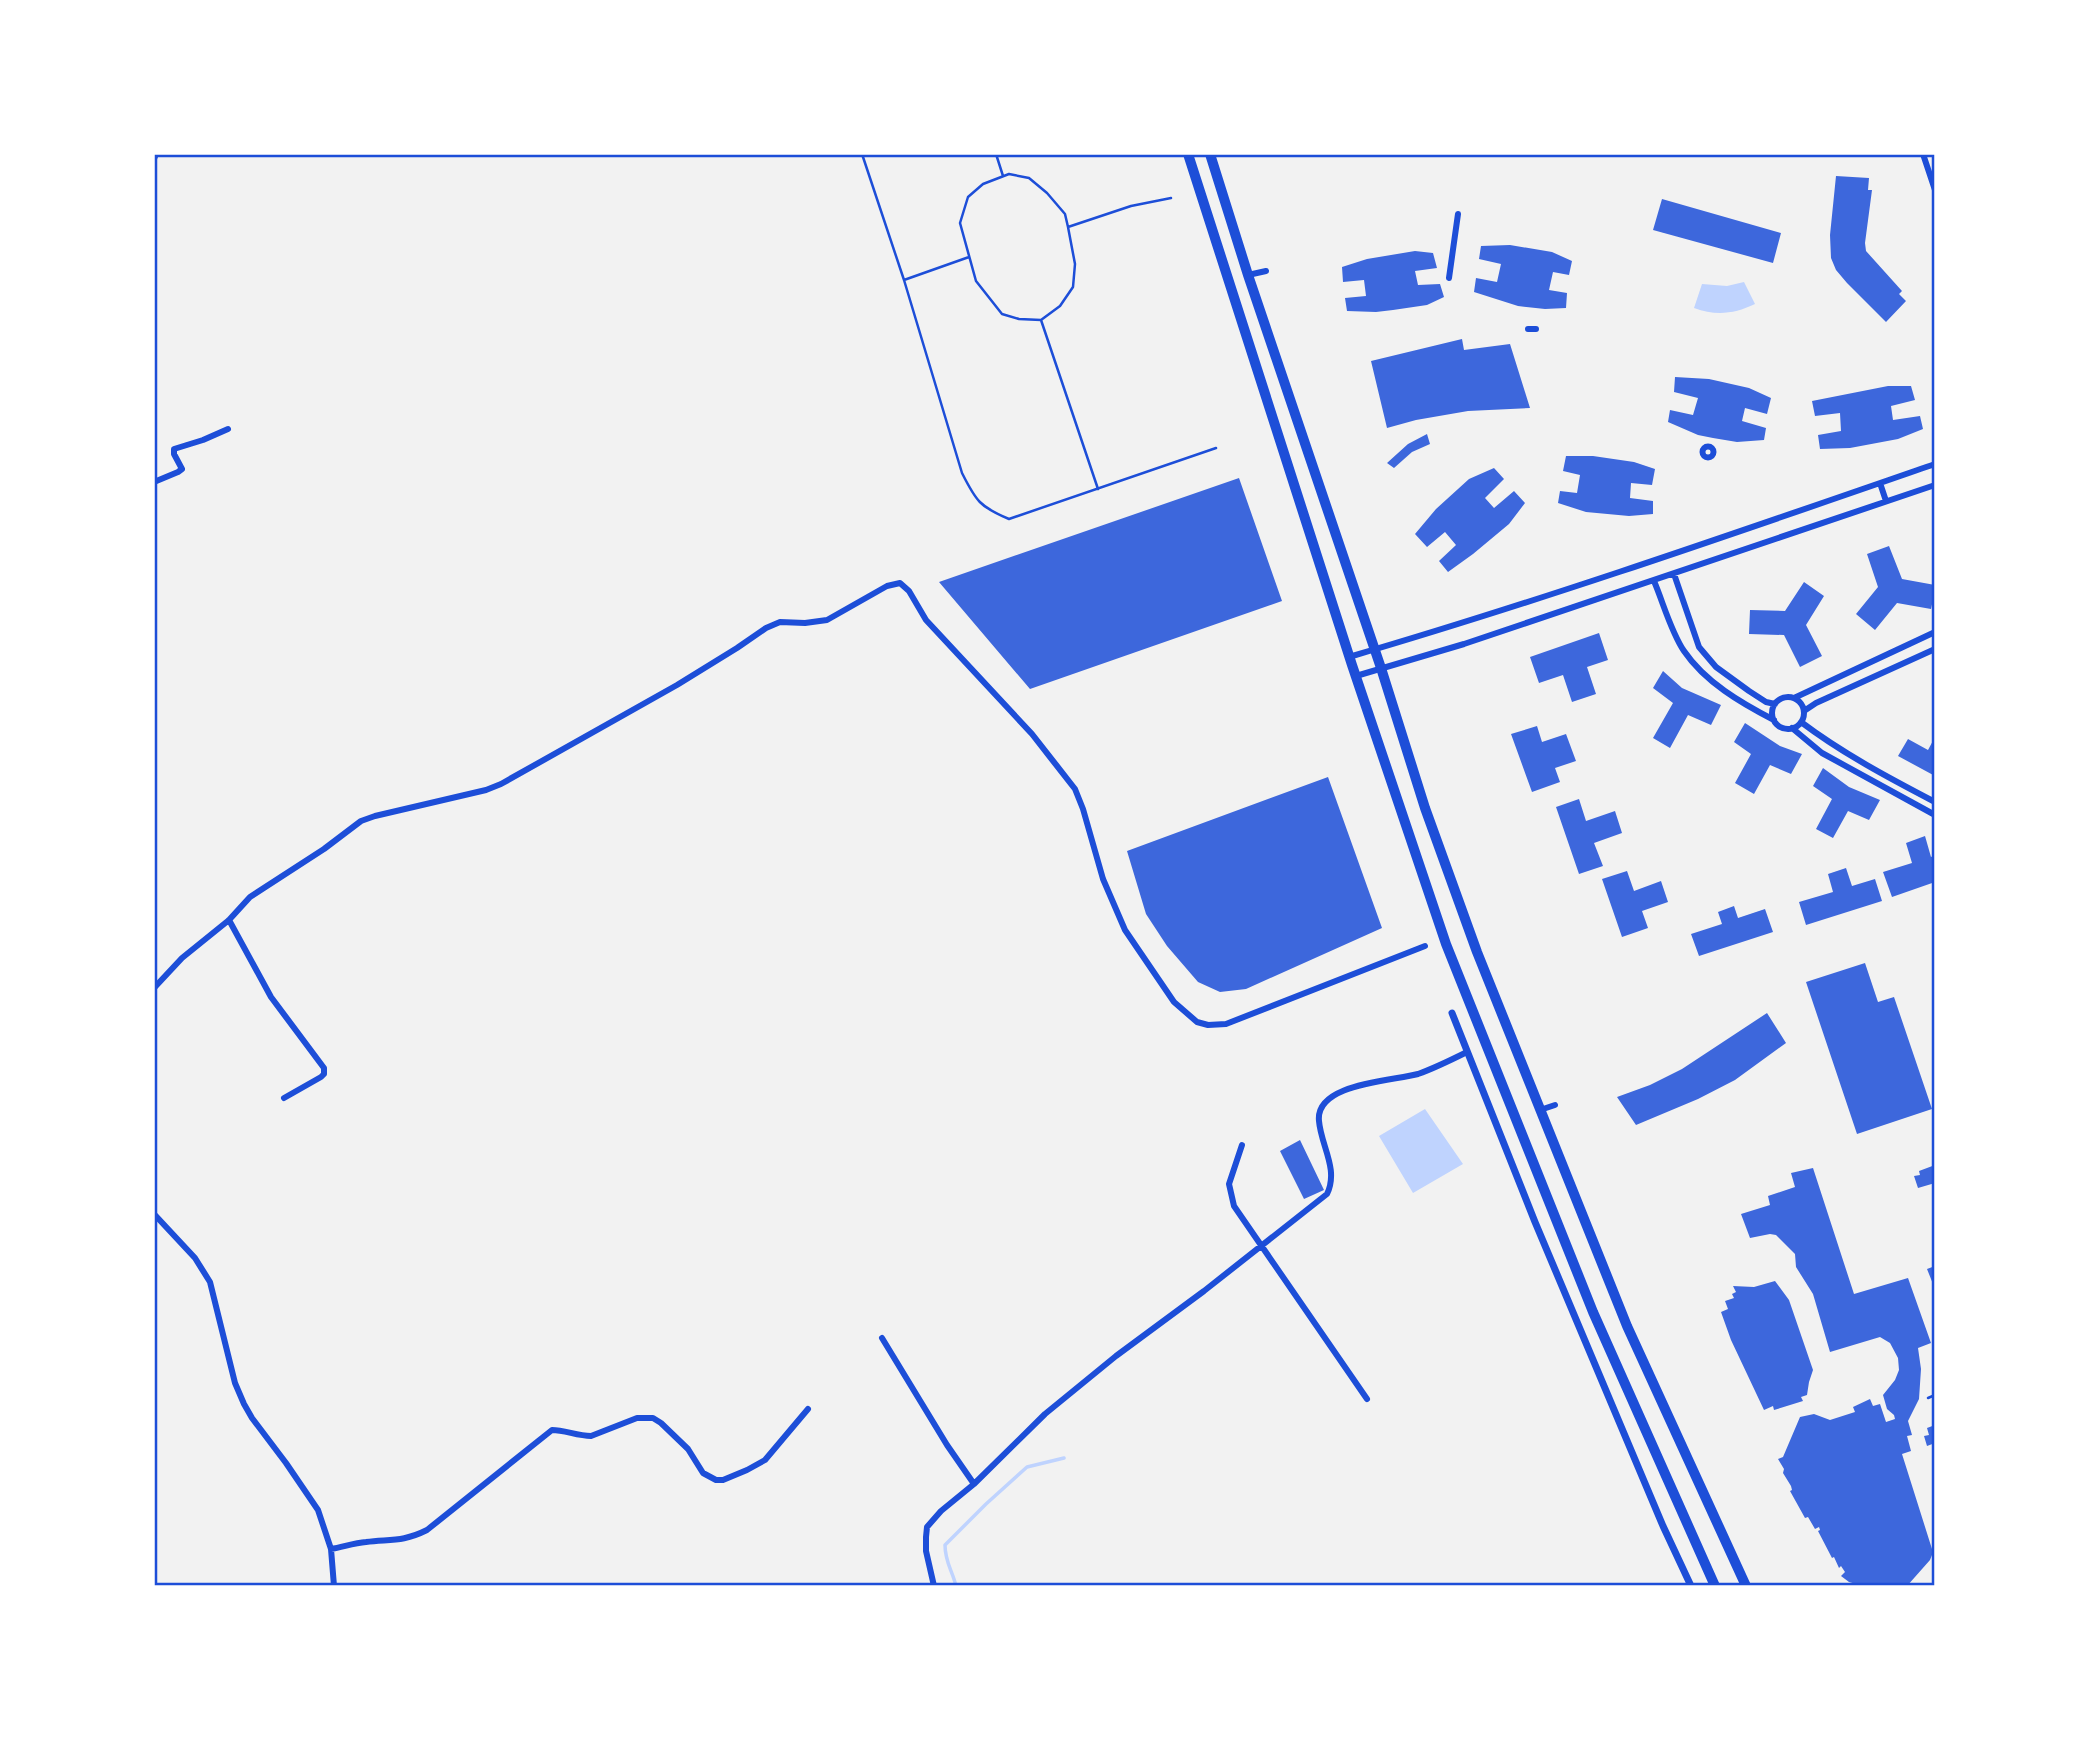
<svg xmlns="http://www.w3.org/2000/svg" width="2089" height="1740" viewBox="0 0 2089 1740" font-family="Barlow,sans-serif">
	<rect width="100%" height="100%" fill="#f2f2f2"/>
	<path fill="#bfd3fe" d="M 1744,282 L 1755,304 C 1734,314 1716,316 1694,308 L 1702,284 L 1727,286 Z
		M 1425,1109 L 1463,1164 L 1413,1193 L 1379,1136 Z"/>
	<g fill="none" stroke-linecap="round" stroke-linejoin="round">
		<path stroke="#bfd3fe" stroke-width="3.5" d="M 956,1586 C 952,1570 945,1562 945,1545 L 986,1504 L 1027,1467 L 1064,1458"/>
	</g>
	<path fill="#3d67dc" d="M 1836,176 L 1869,178 L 1868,190 L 1872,190 L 1865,243 L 1866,251 L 1902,291 L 1899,294 L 1906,301 L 1886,322 L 1847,283 L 1836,270 L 1831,258 L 1830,235 Z
		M 1662,199 L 1781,233 L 1773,263 L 1653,230 Z
		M 1510,245 L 1552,252 L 1572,261 L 1569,275 L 1553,272 L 1549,290 L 1567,293 L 1566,308 L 1545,309 L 1518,306 L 1474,292 L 1476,278 L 1497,282 L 1501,264 L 1479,259 L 1481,246 Z
		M 1415,251 L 1433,253 L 1437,268 L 1415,271 L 1418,285 L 1440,284 L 1444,297 L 1427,305 L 1393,310 L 1376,312 L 1347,311 L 1345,298 L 1366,296 L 1364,280 L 1343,282 L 1342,267 L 1367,259 Z
		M 1462,339 L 1464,350 L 1510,344 L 1530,408 L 1468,411 L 1416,420 L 1387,428 L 1371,361 Z
		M 1675,377 L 1709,379 L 1749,388 L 1771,398 L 1767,414 L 1745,408 L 1742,421 L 1766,428 L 1764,440 L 1737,442 L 1713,438 L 1698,435 L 1668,422 L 1670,410 L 1693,415 L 1698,398 L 1674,392 Z
		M 1888,386 L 1911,386 L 1915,400 L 1891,406 L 1893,420 L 1920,416 L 1923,429 L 1898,439 L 1850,448 L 1820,449 L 1818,435 L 1841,431 L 1840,413 L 1815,416 L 1812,401 Z
		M 1427,434 L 1430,444 L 1412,452 L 1394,468 L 1387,463 L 1408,444 Z
		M 1566,456 L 1593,456 L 1634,462 L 1655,469 L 1652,485 L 1631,483 L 1630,498 L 1653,501 L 1653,514 L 1629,516 L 1586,512 L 1558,503 L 1560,491 L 1577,493 L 1580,475 L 1563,471 Z
		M 1494,468 L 1504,479 L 1485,498 L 1494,508 L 1514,491 L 1525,503 L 1509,524 L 1473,554 L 1448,572 L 1439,561 L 1456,545 L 1445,532 L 1427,547 L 1415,534 L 1436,509 L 1469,479 Z
		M 1239,478 L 1282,601 L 1030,689 L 939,582 Z
		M 1889,546 L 1902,579 L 1935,585 L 1935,590 L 1931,609 L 1897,603 L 1875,630 L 1856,614 L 1878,587 L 1867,554 Z
		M 1804,582 L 1824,596 L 1806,625 L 1822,656 L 1800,667 L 1784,635 L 1749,634 L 1750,610 L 1785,611 Z
		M 1599,633 L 1608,660 L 1587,667 L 1596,694 L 1572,702 L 1563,675 L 1539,683 L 1530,657 Z
		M 1663,671 L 1682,688 L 1721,705 L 1711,725 L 1688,715 L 1670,748 L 1653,738 L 1673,703 L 1653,688 Z
		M 1745,723 L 1780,746 L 1802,754 L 1791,774 L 1770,765 L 1754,794 L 1735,783 L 1751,754 L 1734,742 Z
		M 1537,726 L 1542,742 L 1566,734 L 1576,761 L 1555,768 L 1560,782 L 1532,792 L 1511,734 Z
		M 1935,737 L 1935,776 L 1898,756 L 1908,739 L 1928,750 Z
		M 1823,768 L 1849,787 L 1880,800 L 1869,820 L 1848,811 L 1833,838 L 1816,829 L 1832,799 L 1813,786 Z
		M 1328,777 L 1382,928 L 1246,989 L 1220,992 L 1198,982 L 1167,946 L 1146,914 L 1127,851 Z
		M 1579,799 L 1586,821 L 1615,811 L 1622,833 L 1594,843 L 1603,866 L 1579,874 L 1556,807 Z
		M 1925,836 L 1931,857 L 1935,855 L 1935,882 L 1892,897 L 1883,872 L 1912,863 L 1906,843 Z
		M 1846,868 L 1852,886 L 1875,879 L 1882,901 L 1806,925 L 1799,902 L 1833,892 L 1828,874 Z
		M 1627,871 L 1634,891 L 1661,881 L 1668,902 L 1642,911 L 1648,928 L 1622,937 L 1602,879 Z
		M 1734,906 L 1738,918 L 1765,909 L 1773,932 L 1699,956 L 1691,934 L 1722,924 L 1718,912 Z
		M 1865,963 L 1878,1002 L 1894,997 L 1932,1109 L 1857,1134 L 1806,982 Z
		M 1767,1013 L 1786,1043 L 1735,1080 L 1698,1099 L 1636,1125 L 1617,1097 L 1650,1085 L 1682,1069 Z
		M 1300,1140 L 1324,1190 L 1304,1199 L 1280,1151 Z
		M 1935,1165 L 1935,1183 L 1918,1188 L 1914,1176 L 1920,1175 L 1919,1171 Z
		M 1813,1168 L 1854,1294 L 1908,1278 L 1931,1343 L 1918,1348 L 1921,1369 L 1919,1399 L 1908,1421 L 1912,1435 L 1907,1436 L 1911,1451 L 1902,1454 L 1932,1549 L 1932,1555 L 1930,1560 L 1907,1586 L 1863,1586 L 1849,1582 L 1841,1576 L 1845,1572 L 1841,1566 L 1839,1568 L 1834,1557 L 1832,1558 L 1818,1531 L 1820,1530 L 1819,1527 L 1815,1529 L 1808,1517 L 1805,1518 L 1790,1491 L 1792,1490 L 1791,1486 L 1783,1473 L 1784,1469 L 1778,1459 L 1783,1457 L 1800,1417 L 1814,1414 L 1830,1420 L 1855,1412 L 1853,1407 L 1870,1399 L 1873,1406 L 1880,1404 L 1886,1422 L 1895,1419 L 1894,1415 L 1887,1409 L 1883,1395 L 1895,1380 L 1899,1370 L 1898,1358 L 1890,1343 L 1880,1337 L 1830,1352 L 1813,1294 L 1796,1267 L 1795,1254 L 1776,1235 L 1770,1234 L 1750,1238 L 1741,1214 L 1770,1205 L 1768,1196 L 1795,1187 L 1791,1173 Z
		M 1935,1266 L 1935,1289 L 1927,1269 Z
		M 1775,1281 L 1789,1300 L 1813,1370 L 1809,1382 L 1807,1395 L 1801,1397 L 1803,1401 L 1774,1410 L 1773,1406 L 1764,1410 L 1731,1340 L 1721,1312 L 1728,1309 L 1725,1301 L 1734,1298 L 1732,1294 L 1736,1292 L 1733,1286 L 1754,1287 Z
		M 1935,1425 L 1935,1443 L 1927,1446 L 1924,1436 L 1929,1435 L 1927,1428 Z"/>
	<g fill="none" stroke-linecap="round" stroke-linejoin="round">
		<path stroke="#1d4ed8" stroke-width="2.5" d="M 1928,1398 L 1935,1395"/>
		<path stroke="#1d4ed8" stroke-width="2.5" d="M 862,154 L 904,280
			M 996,154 L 1003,176
			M 1009,174 L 1029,178 L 1047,193 L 1065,214 L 1068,227 L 1075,264 L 1073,287 L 1060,306 L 1041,320 L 1019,319 L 1002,314 L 976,281 L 960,223 L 968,197 L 983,184 Z
			M 1068,227 L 1131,206 L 1171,198
			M 969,257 L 904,280 L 962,473 C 976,501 980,507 1009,519 L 1216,448
			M 1041,320 L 1098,489"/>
		<path stroke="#1d4ed8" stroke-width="6" d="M 1923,154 L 1935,190
			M 154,159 L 156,154
			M 1248,275 L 1266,271
			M 1449,278 L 1458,214
			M 1528,329 L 1536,329
			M1702.5 452a5.5 5.5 0 1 1 11 0a5.5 5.5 0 1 1-11 0Z
			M 154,482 L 178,472 L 182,469 L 174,454 L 174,449 L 203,440 L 228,429
			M 1880,483 L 1886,501
			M 1674,574 L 1699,647 L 1716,667 L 1749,691 L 1766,702 L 1775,704
			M 1654,581 C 1663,602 1671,632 1684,651 C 1705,682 1741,703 1774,720
			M 1349,657 C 1547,599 1741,531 1935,464
			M 1356,676 L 1464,644 L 1935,485
			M1772 713a16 16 0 1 1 32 0a16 16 0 1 1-32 0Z
			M 1794,698 L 1935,632
			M 1804,711 L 1816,703 L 1935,649
			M 1801,722 C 1842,753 1889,778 1935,802
			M 1792,728 L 1822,753 L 1935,815
			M 229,920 L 271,997 L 324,1068 L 324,1074 L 321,1077 L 284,1098
			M 154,988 L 182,958 L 229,920 L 250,897 L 324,849 L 361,821 L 375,816 L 486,790 L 501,784 L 677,685 L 737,648 L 766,628 L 780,622 L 805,623 L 827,620 L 887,586 L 900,583 L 909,591 L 926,620 L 1032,734 L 1075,789 L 1083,809 L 1103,879 L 1125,930 L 1174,1002 L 1197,1022 L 1208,1025 L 1226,1024 L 1425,946
			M 1540,1110 L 1555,1105
			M 1242,1145 L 1229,1184 L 1234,1206 L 1367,1399
			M 154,1214 L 195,1258 L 210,1282 L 235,1383 L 244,1404 L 252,1418 L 286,1463 L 318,1510 L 331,1549 L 334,1586
			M 882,1338 L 947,1445 L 974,1484
			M 331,1549 C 343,1547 354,1543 366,1542 C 391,1539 403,1542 427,1530 L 552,1430 C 565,1430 577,1436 591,1436 L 637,1418 L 653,1418 L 661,1423 L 688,1449 L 703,1473 L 716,1480 L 723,1480 L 747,1470 L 765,1460 L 808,1409
			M 934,1586 L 926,1551 L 926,1537 L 927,1527 L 941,1511 L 974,1484 L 1045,1414 L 1116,1356 L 1204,1291 L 1327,1194 C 1339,1169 1321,1146 1319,1121 C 1315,1083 1393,1081 1418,1074 C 1435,1068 1451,1060 1467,1052"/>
		<path stroke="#1d4ed8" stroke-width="7" d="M 1452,1013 L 1535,1222 L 1663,1526 L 1691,1586"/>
		<path stroke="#1d4ed8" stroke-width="10" d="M 1188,154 L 1352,665 L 1446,944 L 1593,1312 L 1715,1586
			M 1210,154 L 1248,275 L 1381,668 L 1425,808 L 1477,952 L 1627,1326 L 1746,1586"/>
	</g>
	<rect width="2089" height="1740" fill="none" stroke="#ffffff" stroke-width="312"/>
	<rect x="156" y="156" width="1777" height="1428" fill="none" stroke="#1d4ed8" stroke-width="2.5"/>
</svg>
